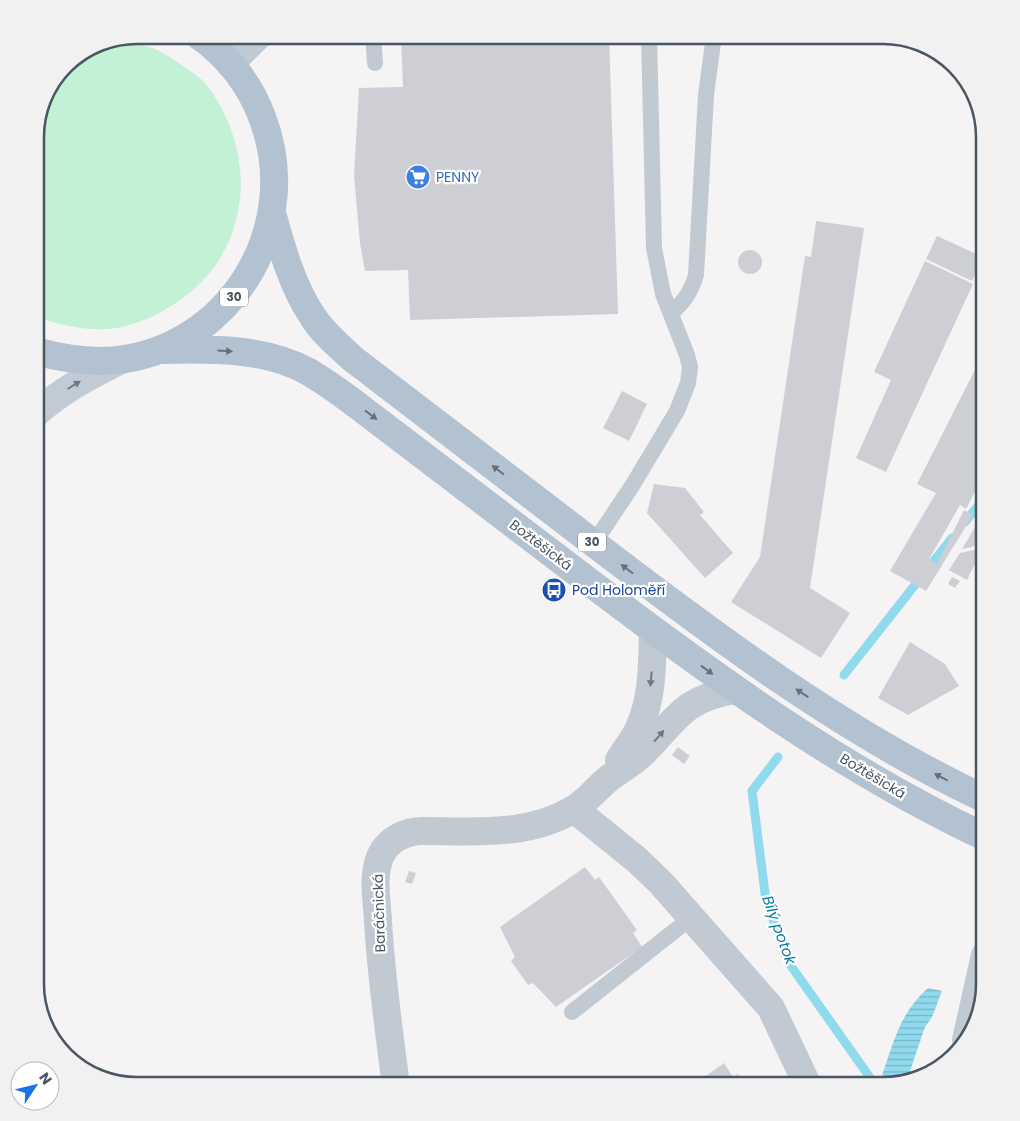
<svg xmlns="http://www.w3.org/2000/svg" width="1020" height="1121" viewBox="0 0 1020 1121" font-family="Poppins,sans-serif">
	<defs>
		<pattern id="water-rules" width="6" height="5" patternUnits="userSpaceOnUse" patternTransform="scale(1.25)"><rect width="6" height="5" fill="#90daee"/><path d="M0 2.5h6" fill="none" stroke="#78b4c4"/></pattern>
	</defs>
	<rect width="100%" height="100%" fill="#f5f3f3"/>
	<path fill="#c3f1d5" d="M 116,39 C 129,42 145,44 157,50 C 166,54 201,77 206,84 C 260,155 252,253 176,303 C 157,315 139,324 117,328 C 88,332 62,325 35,317 L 35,130 L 45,92 L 70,61 L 98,43 Z"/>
	<path fill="url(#water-rules)" d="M 928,988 L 942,991 L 932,1017 L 925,1027 L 908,1077 L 878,1086 C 893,1048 896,1017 928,988 Z"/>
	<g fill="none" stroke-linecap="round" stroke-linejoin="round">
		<path stroke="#90daee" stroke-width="9" d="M 965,522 L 985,497
			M 844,675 L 952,538
			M 778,757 L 752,791 L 766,901 L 791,966 L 876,1086"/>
	</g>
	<path fill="#cdcfd5" d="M 443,35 L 609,35 L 618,314 L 410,320 L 408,270 L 365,271 L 360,243 L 354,176 L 359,88 L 403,87 L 401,36 Z
		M 816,221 L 864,228 L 810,588 L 850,613 L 821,658 L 731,602 L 760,557 L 805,256 L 811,257 Z
		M 937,236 L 983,257 L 972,281 L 926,259 Z
		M738 262a12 12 0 1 1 24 0a12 12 0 1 1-24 0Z
		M 925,261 L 973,284 L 886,472 L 856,458 L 891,380 L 874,372 Z
		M 985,350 L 985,473 L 966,509 L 960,505 L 929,559 L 937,564 L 964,510 L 973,515 L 926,591 L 890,571 L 936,493 L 917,484 Z
		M 622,391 L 647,404 L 629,441 L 603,428 Z
		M 654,484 L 685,488 L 704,512 L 700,515 L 733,553 L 705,578 L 647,513 Z
		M 980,519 L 985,521 L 985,544 L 962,549 Z
		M 983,548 L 967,580 L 949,570 L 960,553 Z
		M 952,577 L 960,581 L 955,588 L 948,584 Z
		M 910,642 L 945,664 L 959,686 L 908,715 L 878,698 Z
		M 985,722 L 985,738 L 978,725 Z
		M 678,747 L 690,756 L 684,764 L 672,755 Z
		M 585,867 L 595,880 L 599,877 L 637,930 L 633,933 L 642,947 L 556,1007 L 533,983 L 528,985 L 511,961 L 515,957 L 500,927 Z
		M 409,871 L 416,873 L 412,884 L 405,882 Z
		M 724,1063 L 733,1077 L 738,1074 L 747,1086 L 692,1086 Z"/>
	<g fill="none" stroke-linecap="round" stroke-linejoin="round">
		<path stroke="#c1cad2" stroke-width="16" d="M 373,35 L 375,63
			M 671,313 C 684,302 691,292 696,275 L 706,95 L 714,35
			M 594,543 L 632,486 L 677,411 L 688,383 L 690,367 L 687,355 L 663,294 L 654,248 L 649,35
			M 572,1012 L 692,917"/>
		<path stroke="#c1cad2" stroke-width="28" d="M 230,64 L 259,35
			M 619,760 C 625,750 633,741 638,730 C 653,700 652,664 653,631
			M 574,809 L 637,860 L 661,883 L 771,1008 L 808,1086
			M 966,1040 L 985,955
			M 396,1086 C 389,1031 381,976 378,921 C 377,900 372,877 380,857 C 387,840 405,831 423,831 C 473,831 528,837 574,809 C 587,801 596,789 608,779 C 620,770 633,763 644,752 C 677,719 683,699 734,690"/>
		<path stroke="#c1cbd6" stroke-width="28" d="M 35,414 C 62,390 91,375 123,359"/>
		<path stroke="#b3c2d1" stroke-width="28" d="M 272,213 C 282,249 292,286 313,317 C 323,333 339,346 353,359 C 434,421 515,483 596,545 C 719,639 845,733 985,799
			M 159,350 C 209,349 264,347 309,372 C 329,384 348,398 366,412 C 441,469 516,526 592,584 C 716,678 843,770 985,837
			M 35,351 C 64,359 94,364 125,359 C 236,341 303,222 262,117 C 250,84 227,55 198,35"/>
	</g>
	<defs><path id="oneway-solid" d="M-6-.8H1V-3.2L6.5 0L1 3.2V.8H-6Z" transform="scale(1.25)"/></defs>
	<g fill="#64717d">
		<use href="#oneway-solid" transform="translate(225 351) rotate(3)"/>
		<use href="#oneway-solid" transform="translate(371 415) rotate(37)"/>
		<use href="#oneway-solid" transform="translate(498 470) rotate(-143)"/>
		<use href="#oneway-solid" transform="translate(627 569) rotate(-143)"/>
		<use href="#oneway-solid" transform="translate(707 670) rotate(36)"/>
		<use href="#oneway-solid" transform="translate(802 693) rotate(-147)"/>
		<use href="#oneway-solid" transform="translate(941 777) rotate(-152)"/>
	</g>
	<use fill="#6e7984" href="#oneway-solid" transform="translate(74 385) rotate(-32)"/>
	<g fill="#6e7983">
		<use href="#oneway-solid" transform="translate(651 679) rotate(95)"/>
		<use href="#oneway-solid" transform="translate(659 736) rotate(-49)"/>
	</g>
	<defs>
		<symbol id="supermarket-disc" viewBox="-11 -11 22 22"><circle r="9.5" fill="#3f7fe0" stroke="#fff"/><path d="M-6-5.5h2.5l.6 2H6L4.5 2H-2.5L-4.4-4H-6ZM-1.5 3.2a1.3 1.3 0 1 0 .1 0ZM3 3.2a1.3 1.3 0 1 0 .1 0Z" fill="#fff"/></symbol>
		<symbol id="bus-disc" viewBox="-11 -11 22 22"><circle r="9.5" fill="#1a4fb4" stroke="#fff"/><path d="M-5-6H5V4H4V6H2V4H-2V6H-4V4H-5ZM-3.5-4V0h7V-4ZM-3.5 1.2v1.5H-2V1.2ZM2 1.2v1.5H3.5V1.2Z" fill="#fff"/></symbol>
	</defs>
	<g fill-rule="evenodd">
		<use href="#supermarket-disc" x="404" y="163" width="28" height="28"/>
		<use href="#bus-disc" x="540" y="576" width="28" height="28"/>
	</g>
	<g text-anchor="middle" stroke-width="4.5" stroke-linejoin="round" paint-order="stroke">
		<g fill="#fff" stroke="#808990" stroke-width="1">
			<rect x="220" y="287.5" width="28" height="19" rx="4"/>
			<rect x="578" y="532.5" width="28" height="19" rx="4"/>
		</g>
		<g font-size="12" font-weight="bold" fill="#4a5661">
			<text x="234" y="301">30</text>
			<text x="592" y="546">30</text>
		</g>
		<g font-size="14" fill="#366cbe" stroke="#fff" text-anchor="start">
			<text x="436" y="182">PENNY</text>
		</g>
		<g font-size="14" fill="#4a5661" stroke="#fff">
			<text transform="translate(541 545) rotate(37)" y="5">Božtěšická</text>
			<text transform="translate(873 776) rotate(31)" y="5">Božtěšická</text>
			<text transform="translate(379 913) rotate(-92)" y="5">Baráčnická</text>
		</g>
		<g font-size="14" fill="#164399" stroke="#fff" text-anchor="start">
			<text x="572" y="595">Pod Holoměří</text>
		</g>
		<g font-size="15" font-style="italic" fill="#0c7c9b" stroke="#fff">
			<text transform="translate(779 930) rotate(70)" y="5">Bílý potok</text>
		</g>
	</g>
	<path d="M0 0H1020V1121H0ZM137 44H883A93 93 0 0 1 976 137V984A93 93 0 0 1 883 1077H137A93 93 0 0 1 44 984V137A93 93 0 0 1 137 44Z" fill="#f1f1f2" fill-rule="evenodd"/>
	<path fill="none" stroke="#4a5661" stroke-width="2.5" d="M137 44H883A93 93 0 0 1 976 137V984A93 93 0 0 1 883 1077H137A93 93 0 0 1 44 984V137A93 93 0 0 1 137 44Z"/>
	<g transform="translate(35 1086) rotate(55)"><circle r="24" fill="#ffffff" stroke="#b7bbc0"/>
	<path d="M0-4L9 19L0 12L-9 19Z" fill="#1a73e8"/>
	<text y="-8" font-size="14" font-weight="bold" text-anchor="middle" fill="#4a5661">N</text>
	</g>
</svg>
